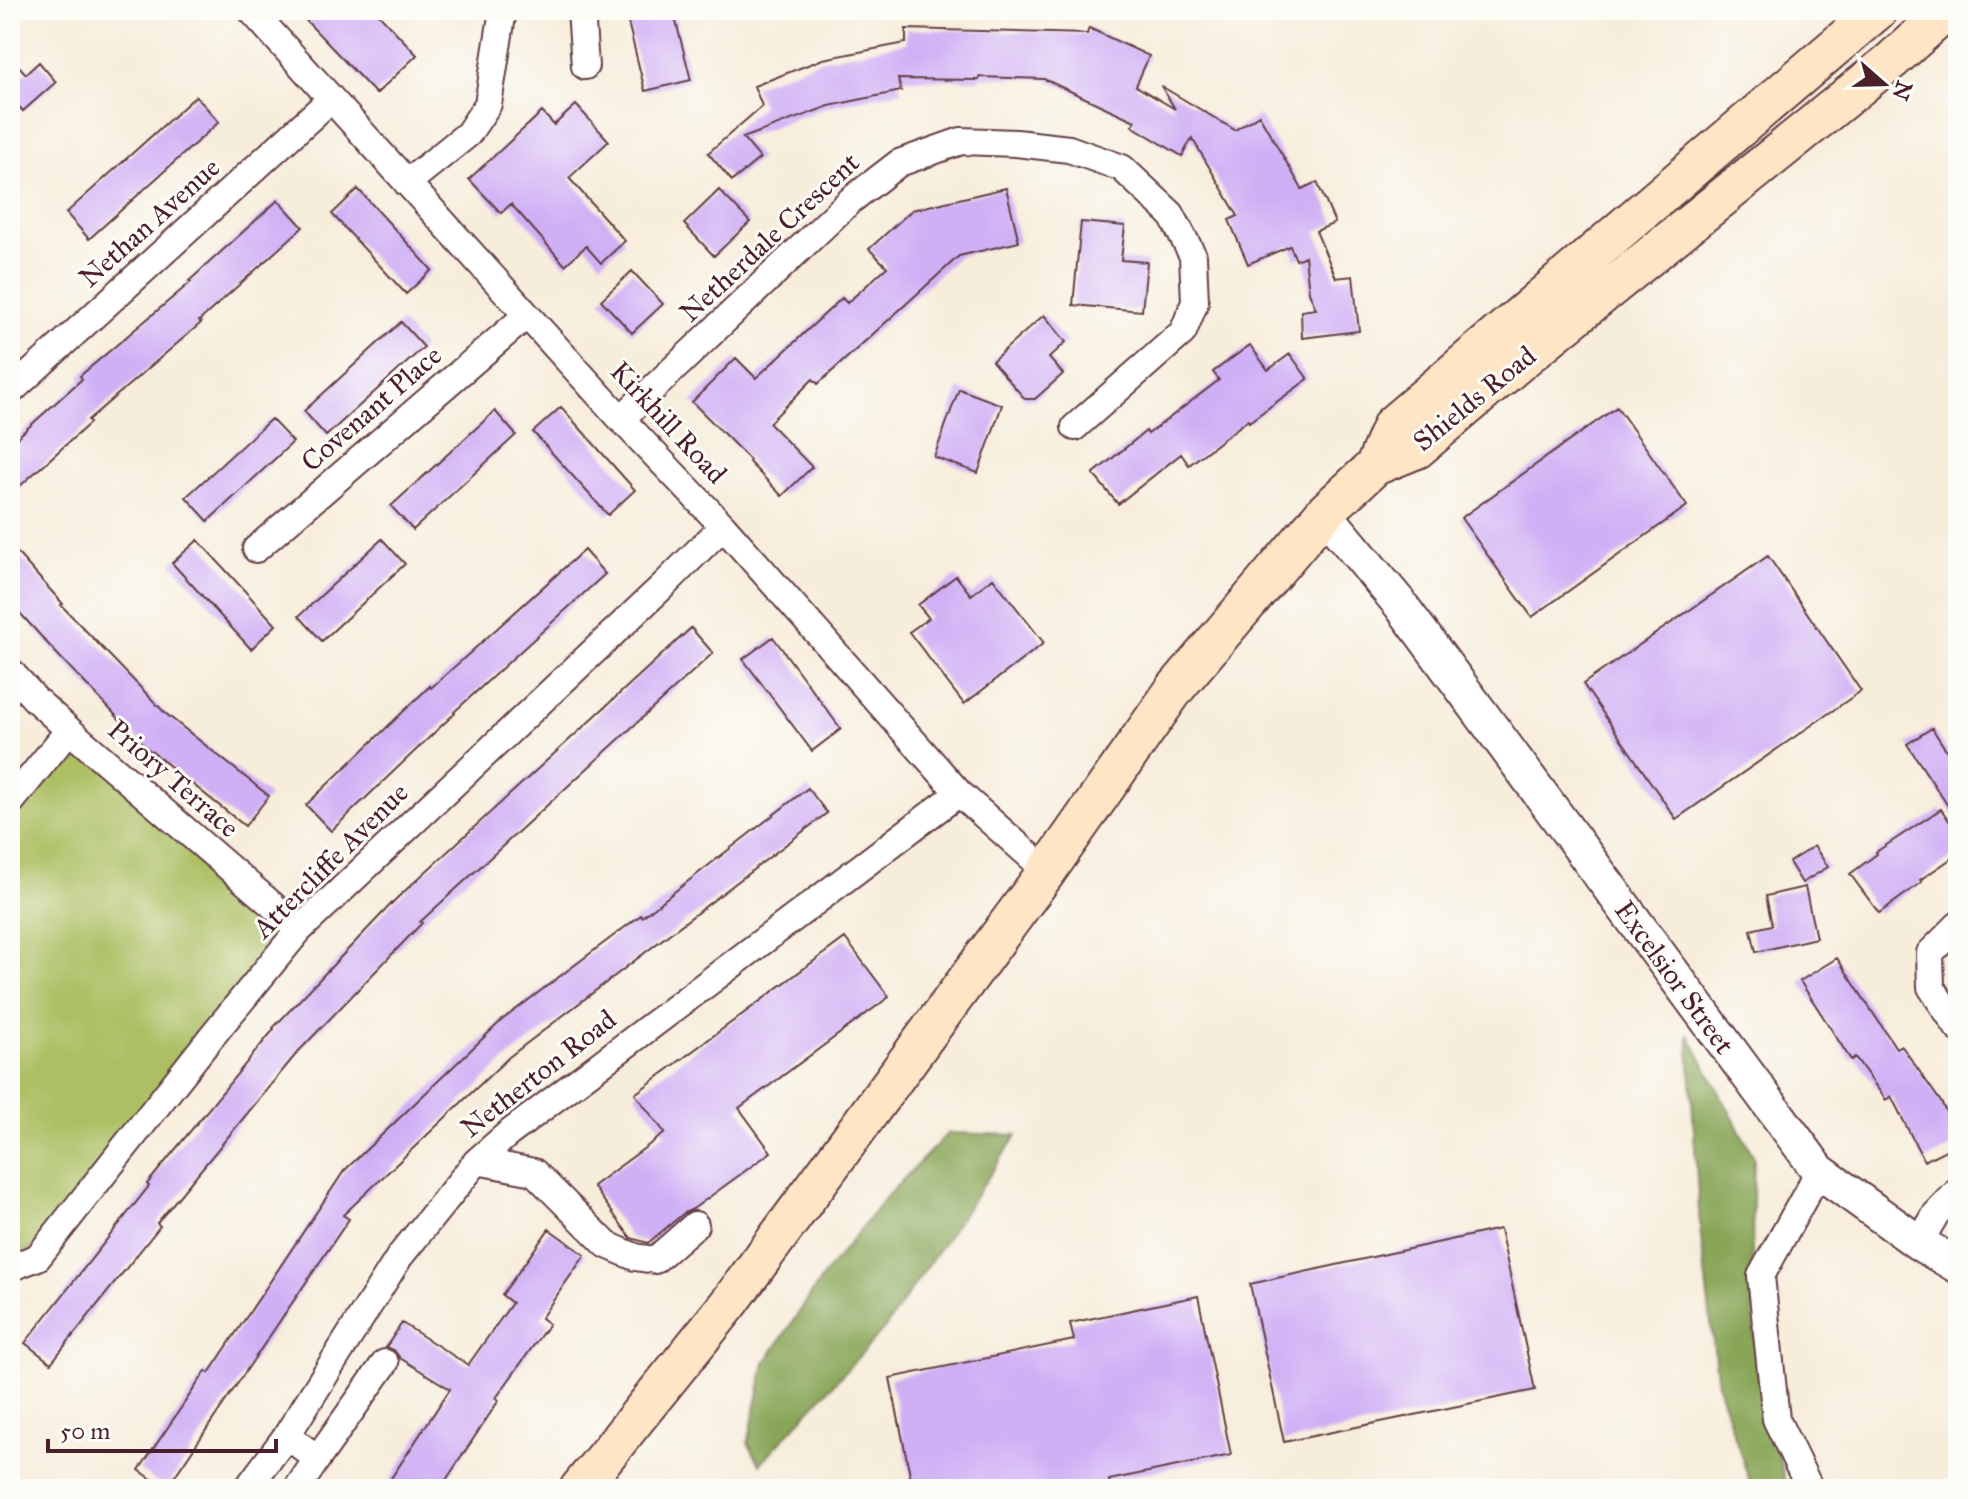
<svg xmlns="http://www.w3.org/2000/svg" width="1968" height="1499" viewBox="0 0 1968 1499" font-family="'IM FELL Great Primer',serif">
	<rect width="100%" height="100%" fill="#fdfcf7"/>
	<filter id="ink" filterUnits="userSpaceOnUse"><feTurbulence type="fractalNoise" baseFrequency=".0125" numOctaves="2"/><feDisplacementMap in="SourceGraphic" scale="16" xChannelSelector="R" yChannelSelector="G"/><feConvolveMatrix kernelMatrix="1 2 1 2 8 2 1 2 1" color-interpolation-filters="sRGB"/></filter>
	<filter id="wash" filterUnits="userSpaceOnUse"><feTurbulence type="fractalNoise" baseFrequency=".006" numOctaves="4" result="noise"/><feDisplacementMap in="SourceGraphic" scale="32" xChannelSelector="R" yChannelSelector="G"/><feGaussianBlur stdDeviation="1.8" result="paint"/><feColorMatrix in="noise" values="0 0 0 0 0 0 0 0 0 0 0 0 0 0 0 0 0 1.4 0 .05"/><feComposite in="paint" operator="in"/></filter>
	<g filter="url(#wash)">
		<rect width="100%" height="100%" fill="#f7eddb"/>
		<path fill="#acbf63" stroke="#7b6f47" stroke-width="2" d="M 69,738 L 289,930 L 35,1247 L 10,1259 L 10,815 Z"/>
		<path fill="#89a659" stroke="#6a6242" stroke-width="2" d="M 1688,1034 L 1754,1157 L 1752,1247 L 1755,1361 L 1787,1489 L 1752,1489 L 1718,1385 L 1700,1228 Z
			M 948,1133 L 1017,1135 L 885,1328 L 760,1464 L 748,1443 L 765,1363 L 824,1275 L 887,1196 Z"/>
		<g id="blocks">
			<path fill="#d0b0f5" d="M 296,10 L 375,10 L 417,55 L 376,94 Z
				M 625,10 L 673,10 L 691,80 L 645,91 Z
				M 1089,28 L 1149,56 L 1136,86 L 1175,109 L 1161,86 L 1235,130 L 1259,115 L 1302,189 L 1317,182 L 1335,223 L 1316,231 L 1336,278 L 1353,276 L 1359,331 L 1302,338 L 1301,311 L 1316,309 L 1309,292 L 1305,256 L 1296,260 L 1290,246 L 1248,264 L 1229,220 L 1238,216 L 1192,138 L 1182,156 L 1132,126 L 1135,121 L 1044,79 L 979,77 L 979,80 L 898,79 L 901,91 L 829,106 L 743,138 L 760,158 L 732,181 L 708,153 L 762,106 L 754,86 L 823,59 L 906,43 L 906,29 L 1087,34 Z
				M 10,56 L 26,74 L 39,62 L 56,82 L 23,111 L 10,97 Z
				M 196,96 L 219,122 L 89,239 L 66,213 Z
				M 576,105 L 609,141 L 569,178 L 625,241 L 601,263 L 586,246 L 565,265 L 511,204 L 501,213 L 469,179 L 542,112 L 554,125 Z
				M 1006,188 L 1019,242 L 959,256 L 818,384 L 813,379 L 769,423 L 812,467 L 782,496 L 749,462 L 750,460 L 692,402 L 736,358 L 756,378 L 842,298 L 847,303 L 887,267 L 869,249 L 912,210 Z
				M 358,189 L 432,270 L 406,294 L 332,214 Z
				M 719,190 L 750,222 L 714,256 L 684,224 Z
				M 278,200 L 303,227 L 199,321 L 201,323 L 88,420 L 90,423 L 10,495 L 10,444 L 82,379 L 80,376 L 191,282 L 189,281 Z
				M 1081,222 L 1125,226 L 1121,260 L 1147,262 L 1142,311 L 1073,305 Z
				M 632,271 L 663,304 L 632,333 L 601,300 Z
				M 1044,315 L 1066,342 L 1049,358 L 1063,374 L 1035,399 L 1025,399 L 992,361 Z
				M 401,322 L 424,347 L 326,436 L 304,411 Z
				M 1250,345 L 1268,370 L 1290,354 L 1308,379 L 1249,422 L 1248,420 L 1189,465 L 1181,454 L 1118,504 L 1093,474 L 1146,431 L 1148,434 L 1219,380 L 1213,372 Z
				M 959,389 L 1002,405 L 978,473 L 934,457 Z
				M 561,407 L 635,490 L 608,515 L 533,432 Z
				M 1617,407 L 1687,506 L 1532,617 L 1461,518 Z
				M 495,411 L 516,435 L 413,530 L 391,506 Z
				M 271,419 L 293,442 L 208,521 L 186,497 Z
				M 382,539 L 405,564 L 322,641 L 299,616 Z
				M 198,540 L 276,625 L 251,649 L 172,563 Z
				M 10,545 L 63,604 L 61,605 L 165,713 L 269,796 L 245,826 L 146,747 L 58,655 L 10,602 Z
				M 584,550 L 605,574 L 454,712 L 455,713 L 331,831 L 306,805 L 430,686 L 431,688 Z
				M 1768,556 L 1861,691 L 1676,819 L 1583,684 Z
				M 956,576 L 971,595 L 993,578 L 1044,643 L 964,704 L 909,632 L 929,618 L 918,605 Z
				M 691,628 L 713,653 L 420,922 L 422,923 L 297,1053 L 157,1223 L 160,1226 L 51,1363 L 25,1343 L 149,1186 L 147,1184 L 274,1029 L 273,1028 L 396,899 Z
				M 773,637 L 841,729 L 812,751 L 743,659 Z
				M 1932,728 L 1946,750 L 1958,742 L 1958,821 L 1907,744 Z
				M 808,788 L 827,813 L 509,1057 L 343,1215 L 349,1219 L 166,1489 L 139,1470 L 206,1371 L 209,1373 L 344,1171 L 502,1020 L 641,915 L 642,917 Z
				M 1941,809 L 1958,834 L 1958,854 L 1920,880 L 1922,882 L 1879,913 L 1850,874 L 1877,854 L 1876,852 Z
				M 1814,846 L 1828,867 L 1802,883 L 1789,862 Z
				M 1805,887 L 1816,938 L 1756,952 L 1751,930 L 1772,925 L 1766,896 Z
				M 845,938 L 889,997 L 739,1108 L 771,1152 L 693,1209 L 684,1213 L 648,1243 L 631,1238 L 593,1186 L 665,1133 L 635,1094 Z
				M 1837,958 L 1896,1048 L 1901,1045 L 1941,1102 L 1958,1135 L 1958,1144 L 1924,1161 L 1891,1096 L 1886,1100 L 1855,1057 L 1851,1060 L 1800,981 Z
				M 549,1229 L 585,1255 L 541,1318 L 549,1324 L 496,1398 L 499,1400 L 440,1489 L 384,1489 L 450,1389 L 400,1358 L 394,1350 L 386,1347 L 402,1323 L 468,1365 L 512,1303 L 502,1295 Z
				M 1500,1229 L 1535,1390 L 1284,1442 L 1250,1284 Z
				M 1198,1296 L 1231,1455 L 1109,1480 L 1111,1489 L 913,1489 L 890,1378 L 1074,1340 L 1070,1323 Z"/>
		</g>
	</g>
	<g filter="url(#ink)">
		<use href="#blocks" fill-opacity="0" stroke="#643e45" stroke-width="2"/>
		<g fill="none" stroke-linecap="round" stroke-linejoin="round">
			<defs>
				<path id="minor" d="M 251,10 L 621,419 L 723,526 L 959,793 L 1047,871
					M 581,10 L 585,66
					M 407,183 L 468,134 L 488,104 L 503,10
					M 10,392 L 331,99
					M 621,419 L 851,200 L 899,163 L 961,141 L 1016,143 L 1069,149 L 1122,168 L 1171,214 L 1193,256 L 1195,302 L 1183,332 L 1075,427
					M 256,549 L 527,315
					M 10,671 L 35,699 L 69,730 L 270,903 L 299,930
					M 10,803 L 69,730
					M 1958,925 L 1930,953 L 1931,987 L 1958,1028
					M 477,1161 L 534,1172 L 607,1245 L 635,1257 L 655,1260 L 695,1225
					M 1919,1243 L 1936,1214 L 1958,1191
					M 10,1268 L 38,1257 L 212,1036 L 299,930 L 665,584 L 723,526
					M 287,1435 L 317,1459 L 385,1363
					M 247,1489 L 287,1435 L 400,1256 L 477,1161 L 508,1134 L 959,793
					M 297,1489 L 317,1459
					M 1810,1489 L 1776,1419 L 1761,1276 L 1819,1171"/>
				<path id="tertiary" d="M 1324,513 L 1400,604 L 1819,1171 L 1919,1243 L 1958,1266"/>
				<path id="secondary" d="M 1375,466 L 1392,425 L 1878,10
					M 579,1489 L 730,1302 L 1047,871 L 1174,690 L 1324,513 L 1375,466 L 1417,449 L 1518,363 L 1891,61 L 1948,10"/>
			</defs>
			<use href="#minor" stroke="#643e45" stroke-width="30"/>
			<use href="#tertiary" stroke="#643e45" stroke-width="38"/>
			<use href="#secondary" stroke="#643e45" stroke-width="42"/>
			<use href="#minor" stroke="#fff" stroke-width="26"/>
			<use href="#tertiary" stroke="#fff" stroke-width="34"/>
			<use href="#secondary" stroke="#fee5c5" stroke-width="38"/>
		</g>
	</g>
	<g text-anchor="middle" stroke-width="6" stroke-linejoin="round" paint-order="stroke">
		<g font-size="28" fill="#4a1f2b" stroke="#fdfcf7">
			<text transform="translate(149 222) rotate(-42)" y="10">Nethan Avenue</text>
			<text transform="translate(769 237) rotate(-43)" y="10">Netherdale Crescent</text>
			<text transform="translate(1474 398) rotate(-39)" y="10">Shields Road</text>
			<text transform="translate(371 408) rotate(-41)" y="10">Covenant Place</text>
			<text transform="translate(669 422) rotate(47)" y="10">Kirkhill Road</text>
			<text transform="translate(174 778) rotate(41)" y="10">Priory Terrace</text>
			<text transform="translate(330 860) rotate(-45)" y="10">Attercliffe Avenue</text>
			<text transform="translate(1675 977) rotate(54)" y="10">Excelsior Street</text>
			<text transform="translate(538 1073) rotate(-38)" y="10">Netherton Road</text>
		</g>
	</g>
	<rect width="1968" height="1499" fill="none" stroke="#fdfcf7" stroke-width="40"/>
	<g transform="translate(1884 84) rotate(110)" stroke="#fdfcf7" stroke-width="6" paint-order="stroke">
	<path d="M0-6L14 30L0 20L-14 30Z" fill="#4a1f2b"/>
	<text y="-12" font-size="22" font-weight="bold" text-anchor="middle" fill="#4a1f2b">N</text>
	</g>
	<path d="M48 1439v12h228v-12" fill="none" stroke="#4a1f2b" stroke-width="4"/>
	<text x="60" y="1439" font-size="24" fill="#4a1f2b" stroke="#fdfcf7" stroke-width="6" paint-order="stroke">50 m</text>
</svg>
